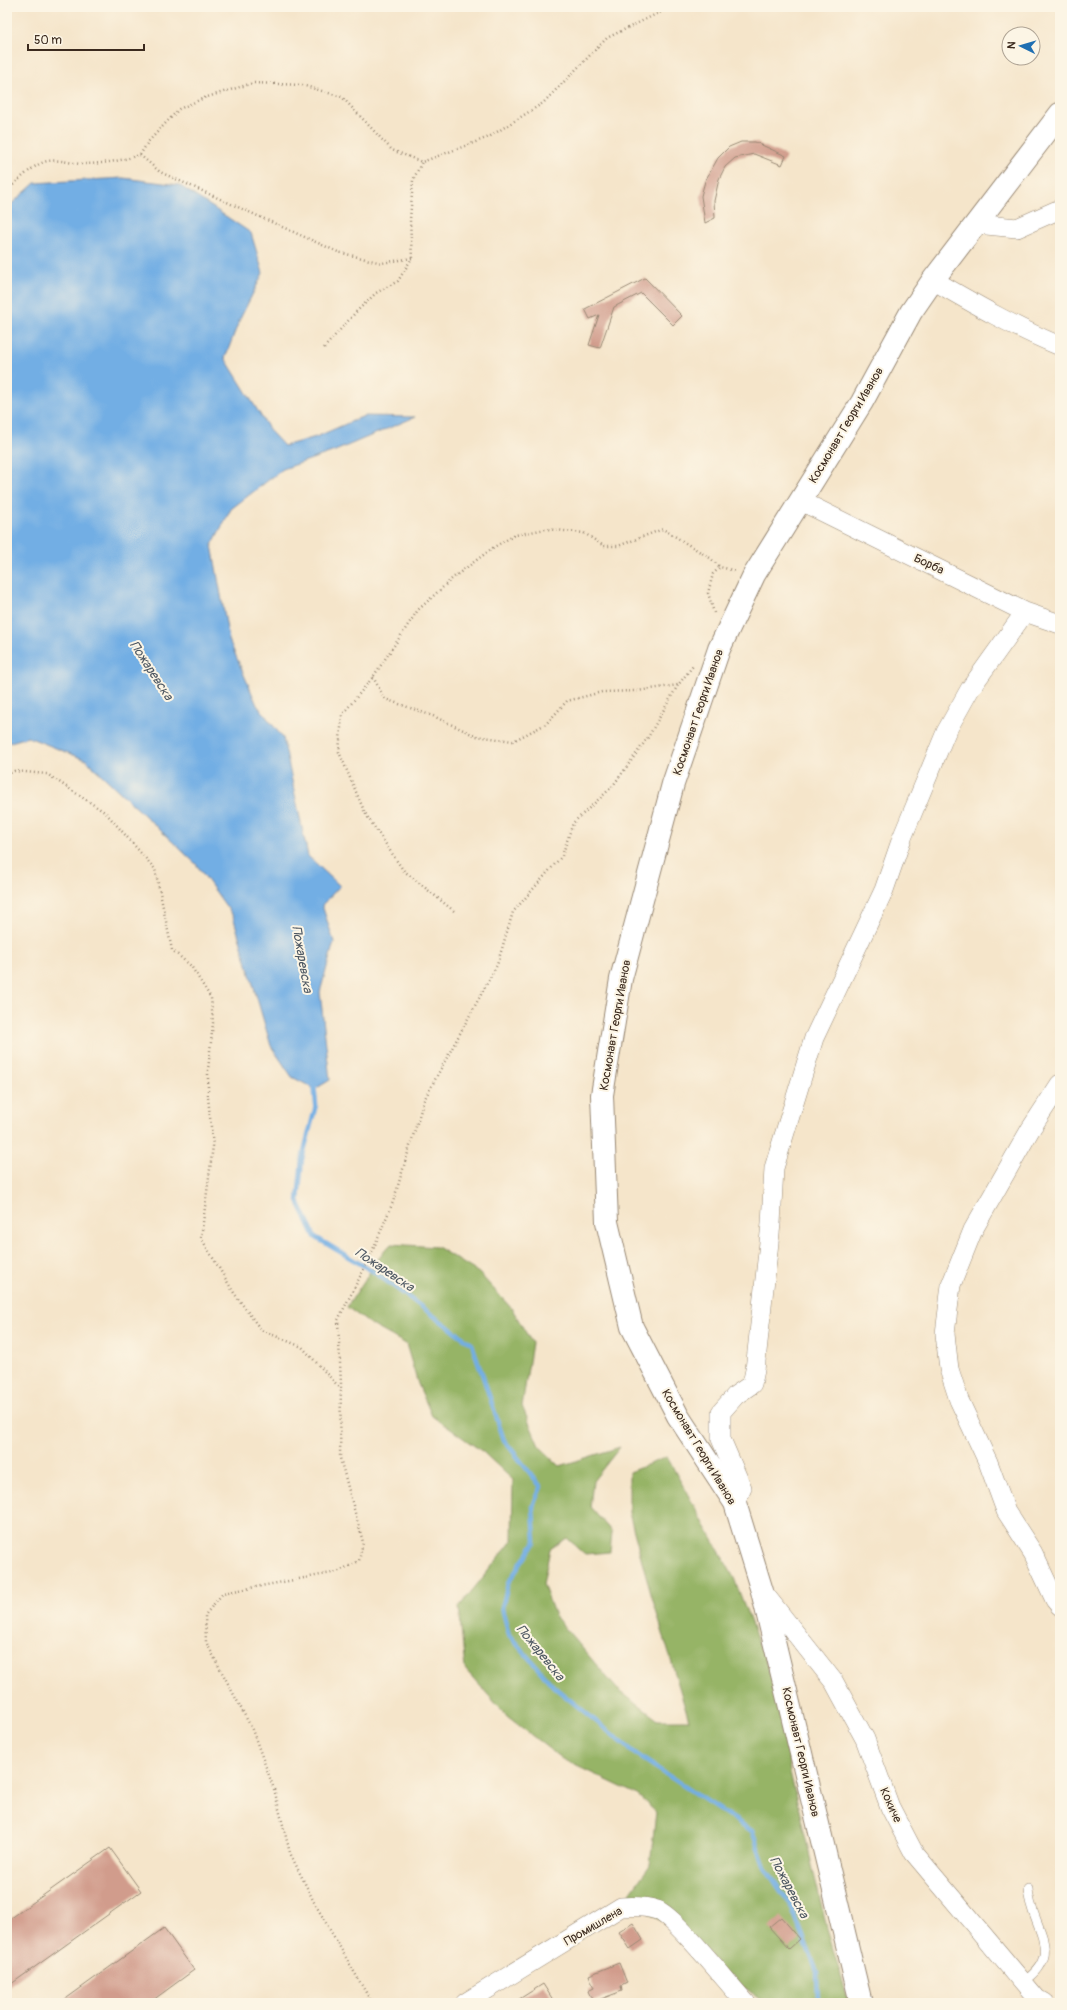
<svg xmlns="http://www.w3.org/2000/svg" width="1067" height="2010" viewBox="0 0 1067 2010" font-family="Pangolin,sans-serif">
	<rect width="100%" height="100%" fill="#fcf5e5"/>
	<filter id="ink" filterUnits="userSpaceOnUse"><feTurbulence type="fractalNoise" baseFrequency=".025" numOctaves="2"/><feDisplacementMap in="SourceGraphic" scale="8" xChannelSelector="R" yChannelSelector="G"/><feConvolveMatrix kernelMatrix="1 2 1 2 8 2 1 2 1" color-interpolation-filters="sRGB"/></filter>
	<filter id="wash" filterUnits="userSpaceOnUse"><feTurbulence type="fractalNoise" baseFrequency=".012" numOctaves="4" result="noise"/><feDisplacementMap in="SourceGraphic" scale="16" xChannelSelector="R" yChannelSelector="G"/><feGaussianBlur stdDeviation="0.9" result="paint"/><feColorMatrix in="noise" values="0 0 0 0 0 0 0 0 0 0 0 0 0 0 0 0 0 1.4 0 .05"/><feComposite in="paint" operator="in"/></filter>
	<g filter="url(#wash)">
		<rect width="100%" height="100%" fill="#f5e5ca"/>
		<path fill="#96b466" stroke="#686f42" d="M 391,1244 L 437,1247 L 479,1273 L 512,1309 L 532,1343 L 522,1406 L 539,1446 L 560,1466 L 620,1447 L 593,1481 L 590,1507 L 612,1532 L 610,1552 L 585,1554 L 567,1538 L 550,1549 L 543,1584 L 555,1616 L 617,1689 L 658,1720 L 689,1720 L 651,1594 L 629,1513 L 629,1472 L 667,1457 L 734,1578 L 782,1705 L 790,1772 L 827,1929 L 849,2003 L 766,2003 L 723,1972 L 698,1942 L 626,1899 L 650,1865 L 656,1812 L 636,1794 L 562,1759 L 507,1716 L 465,1669 L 459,1607 L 512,1541 L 513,1480 L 483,1452 L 432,1416 L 418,1384 L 406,1344 L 370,1324 L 347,1307 L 381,1255 Z"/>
		<path fill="#72aee4" stroke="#566c81" d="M 123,178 L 179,185 L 251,233 L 263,273 L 239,321 L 225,358 L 271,432 L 284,446 L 316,437 L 364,416 L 415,417 L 335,451 L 283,469 L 231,509 L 212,545 L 229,640 L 257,705 L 283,738 L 308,856 L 340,886 L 322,905 L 334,942 L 320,992 L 330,1080 L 315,1089 L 292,1077 L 271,1046 L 233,916 L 196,864 L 86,760 L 28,737 L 7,743 L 7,208 L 35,183 Z"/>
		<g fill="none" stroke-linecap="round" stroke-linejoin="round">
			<path stroke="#72aee4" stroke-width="4.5" d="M 314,1083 L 316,1105 L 302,1159 L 298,1201 L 315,1237 L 374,1272 L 472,1344 L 504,1440 L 541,1487 L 533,1506 L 535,1542 L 508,1583 L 502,1608 L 509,1635 L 554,1687 L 640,1757 L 752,1831 L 765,1867 L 792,1908 L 817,1972 L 818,2003"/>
		</g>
		<g id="blocks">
			<path fill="#d19c8c" d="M 741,142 L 755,142 L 786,156 L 782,165 L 754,154 L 735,158 L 725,167 L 719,179 L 714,201 L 715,218 L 705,223 L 701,196 L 705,181 L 718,158 L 729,147 Z
				M 645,278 L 682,316 L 673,325 L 641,293 L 614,307 L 600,348 L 589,345 L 599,315 L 590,319 L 585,309 Z
				M 110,1848 L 141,1891 L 7,1987 L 7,1921 Z
				M 781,1917 L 800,1939 L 789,1949 L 769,1927 Z
				M 633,1923 L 643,1940 L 630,1949 L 619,1932 Z
				M 164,1928 L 194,1970 L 149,2003 L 60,2003 Z
				M 619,1963 L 627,1983 L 621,1986 L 622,1991 L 593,2002 L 588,1991 L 594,1988 L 589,1975 Z
				M 543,1984 L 555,2003 L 513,2003 Z"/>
		</g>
	</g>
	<g filter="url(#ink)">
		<use href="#blocks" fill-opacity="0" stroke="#988874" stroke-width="1"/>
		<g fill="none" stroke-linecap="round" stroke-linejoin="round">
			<defs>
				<path id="service" d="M 1023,1982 C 1067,1953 1030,1926 1028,1889"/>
				<path id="minor" d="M 976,224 L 1017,228 L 1060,209
					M 933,280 C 974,304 1016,328 1060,346
					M 801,501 L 1025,612 L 1060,624
					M 1060,1084 L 1030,1130 L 973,1230 L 951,1285 L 945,1334 L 949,1369 L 959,1400 L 988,1462 L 1006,1511 L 1033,1553 L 1055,1600 L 1060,1606
					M 735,1503 L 742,1488 L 721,1439 L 721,1412 L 736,1395 L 752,1384 L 755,1370 L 771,1224 L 774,1168 L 814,1038 L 884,890 L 902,838 L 946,732 L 970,689 L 1025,612
					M 762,1591 L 834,1682 L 865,1739 L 890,1807 L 914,1853 L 1037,1999 L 1044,2003
					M 465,2003 L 621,1907 C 634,1906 645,1906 657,1910 C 676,1917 729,1985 746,2003"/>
				<path id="tertiary" d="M 861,2003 L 762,1591 L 735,1503 L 678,1416 L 632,1327 L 607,1222 L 602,1095 L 621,979 L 673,784 L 719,649 L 754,575 L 862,402 L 911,312 L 933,280 L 1060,114"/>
			</defs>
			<use href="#service" stroke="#988874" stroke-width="10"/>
			<use href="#minor" stroke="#988874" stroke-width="20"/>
			<use href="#tertiary" stroke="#988874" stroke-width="24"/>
			<path stroke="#988874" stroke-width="2.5" stroke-dasharray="1 3" stroke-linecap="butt" d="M 140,155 L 160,172 L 338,252 L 382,263 L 412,258
				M 7,190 C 17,182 32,166 44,162 C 56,158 69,163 81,164 C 103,164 119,161 140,155 L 148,142 L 179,109 L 204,98 L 253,83 L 302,85 L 342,97 L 392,150 L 422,162 L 489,137 L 543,103 L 607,38 L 671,7
				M 324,348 L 355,313 L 376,293 L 398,281 L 412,258 L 410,220 L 413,180 L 422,162
				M 714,613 L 708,593 L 713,574 L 720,567
				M 373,677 L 385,699 L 433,716 L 476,736 L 513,741 L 546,724 L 567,701 L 602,692 L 637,691 L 678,685 L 693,666
				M 7,775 L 14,771 L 47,774 L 106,813 L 155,869 L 172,950 L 191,966 L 211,998 L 213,1023 L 208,1070 L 208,1097 L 213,1146 L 201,1238 L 234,1293 L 261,1330 L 302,1347 L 340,1388
				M 454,911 L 403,870 L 365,813 L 339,752 L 342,715 L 373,677 L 418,610 L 454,577 L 494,547 L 515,535 L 546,529 L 584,533 L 604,546 L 618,546 L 663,529 L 710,558 L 720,567 L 736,571
				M 372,2003 L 314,1902 L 290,1853 L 274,1789 L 251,1727 L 206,1642 L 205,1615 L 223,1593 L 337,1572 L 359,1561 L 363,1542 L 340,1458 L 341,1384 L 338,1320 L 369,1259 L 393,1202 L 424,1100 L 497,965 L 513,912 L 562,856 L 573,823 L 612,787 L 647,739 L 678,685"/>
			<use href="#service" stroke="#fff" stroke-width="9"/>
			<use href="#minor" stroke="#fff" stroke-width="19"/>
			<use href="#tertiary" stroke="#fff" stroke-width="22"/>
		</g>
	</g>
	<g text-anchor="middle" stroke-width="4" stroke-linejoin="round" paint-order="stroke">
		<g font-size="12" fill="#3b2a1e" stroke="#fcf5e5">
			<text transform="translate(846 425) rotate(-59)" y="4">Космонавт Георги Иванов</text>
			<text transform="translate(929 564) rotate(26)" y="4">Борба</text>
			<text transform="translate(698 712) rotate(-71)" y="4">Космонавт Георги Иванов</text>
			<text transform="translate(615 1025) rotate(-80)" y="4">Космонавт Георги Иванов</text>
			<text transform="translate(699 1447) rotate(59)" y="4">Космонавт Георги Иванов</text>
			<text transform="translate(801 1752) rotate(77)" y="4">Космонавт Георги Иванов</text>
			<text transform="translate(891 1805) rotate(66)" y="4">Кокиче</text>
			<text transform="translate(593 1926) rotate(-30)" y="4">Промишлена</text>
		</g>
		<g font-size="13" font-style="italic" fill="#4e5863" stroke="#fcf5e5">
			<text transform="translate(152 670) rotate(57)" y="5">Пожаревска</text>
			<text transform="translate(303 959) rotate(80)" y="5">Пожаревска</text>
			<text transform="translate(385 1269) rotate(34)" y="5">Пожаревска</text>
			<text transform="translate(541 1652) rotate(51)" y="5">Пожаревска</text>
			<text transform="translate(790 1887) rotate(62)" y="5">Пожаревска</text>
		</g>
	</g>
	<rect width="1067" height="2010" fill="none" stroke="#fcf5e5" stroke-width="24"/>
	<g transform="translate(1021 46) rotate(275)"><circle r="19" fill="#fcf5e5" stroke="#afa495"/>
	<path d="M0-3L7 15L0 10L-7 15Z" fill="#1f6fb2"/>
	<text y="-6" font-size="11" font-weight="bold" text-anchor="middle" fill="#3b2a1e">N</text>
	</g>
	<path d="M28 44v6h116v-6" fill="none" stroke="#3b2a1e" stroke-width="2"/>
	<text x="34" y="44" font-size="12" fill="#3b2a1e" stroke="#fcf5e5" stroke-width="3" paint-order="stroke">50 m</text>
</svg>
